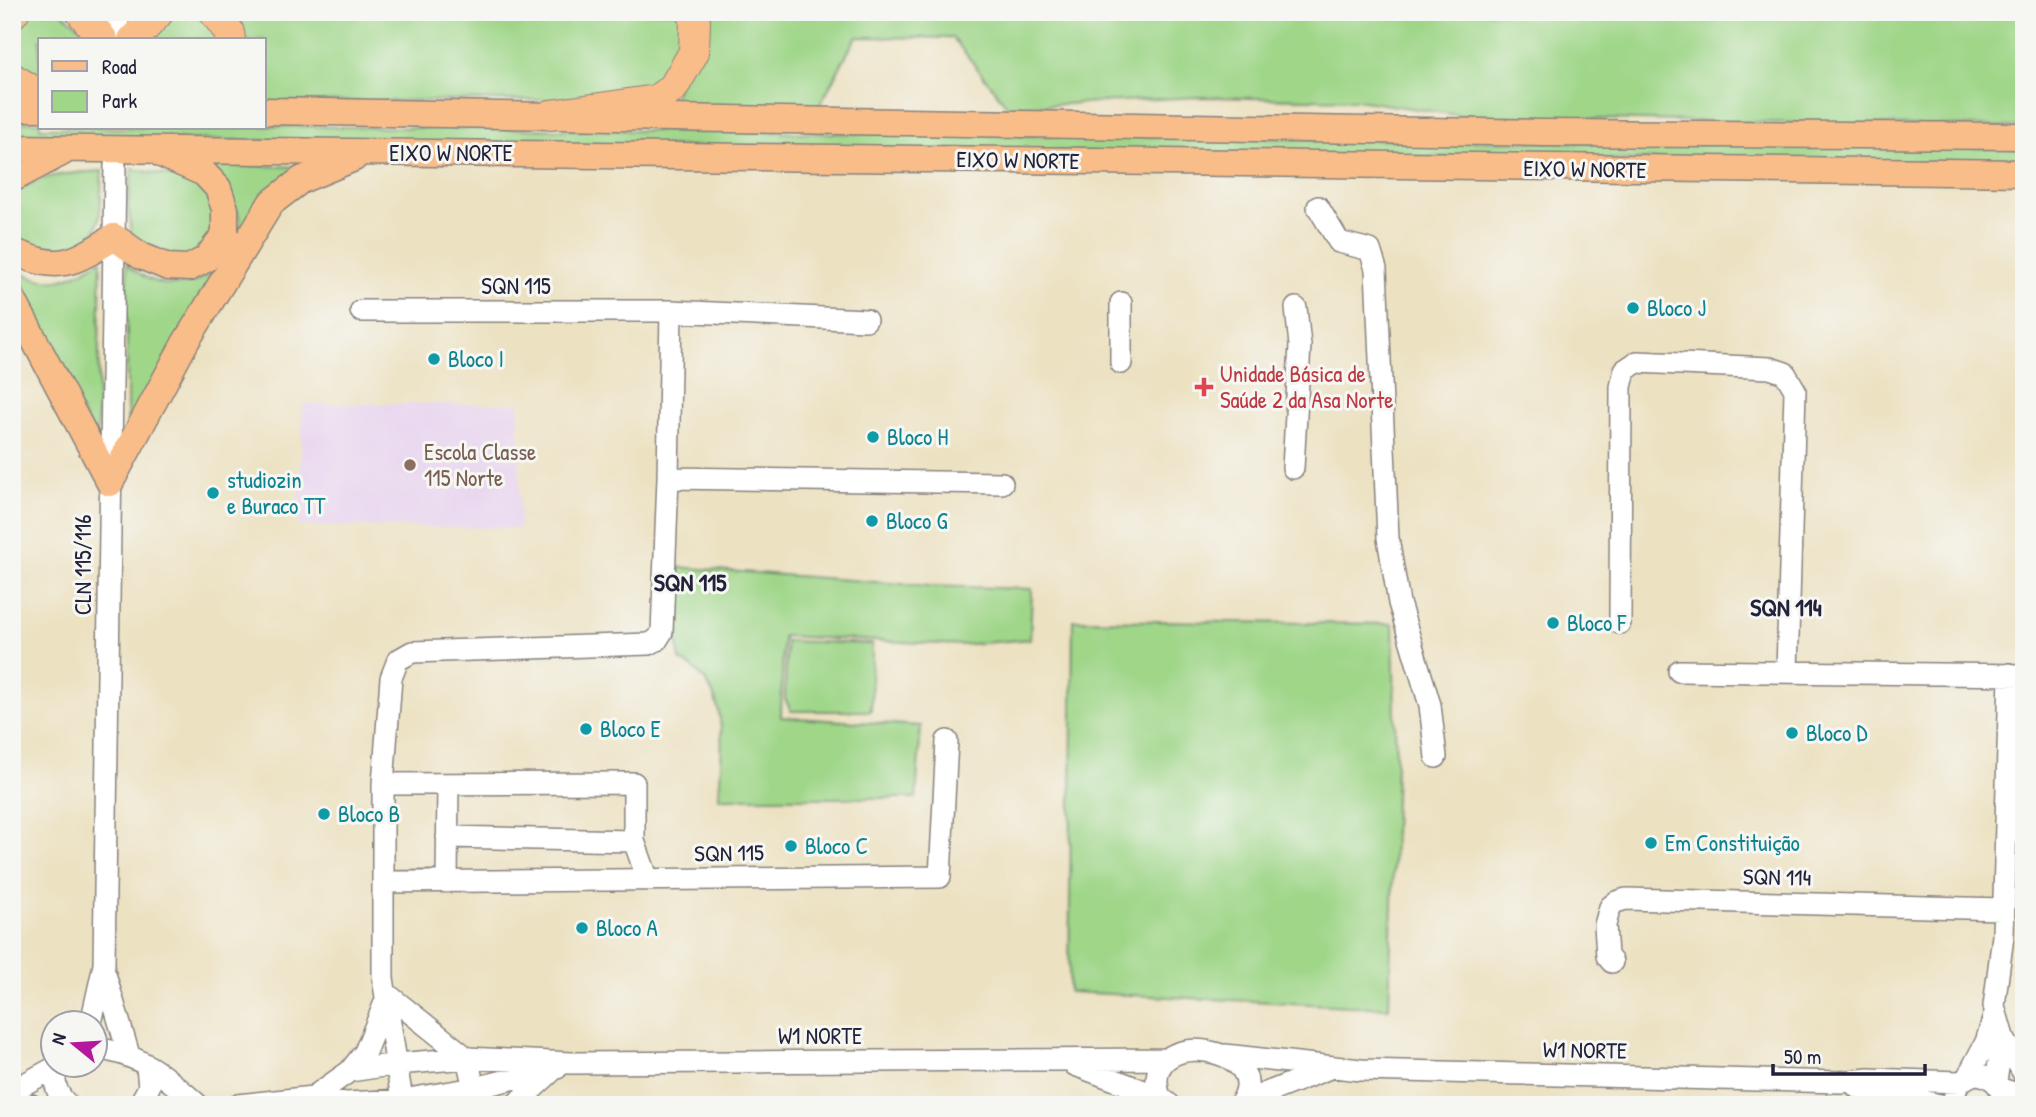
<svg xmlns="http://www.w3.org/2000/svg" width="2036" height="1117" viewBox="0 0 2036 1117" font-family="'Patrick Hand',sans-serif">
	<rect width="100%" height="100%" fill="#f6f6f2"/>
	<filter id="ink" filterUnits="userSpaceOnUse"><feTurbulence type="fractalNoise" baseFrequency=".0143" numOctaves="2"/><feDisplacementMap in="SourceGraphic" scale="14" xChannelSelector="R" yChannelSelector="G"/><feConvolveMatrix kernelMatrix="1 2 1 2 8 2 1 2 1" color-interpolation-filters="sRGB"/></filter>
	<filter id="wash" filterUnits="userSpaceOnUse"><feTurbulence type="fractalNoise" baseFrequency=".00686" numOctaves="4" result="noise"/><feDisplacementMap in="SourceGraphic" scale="28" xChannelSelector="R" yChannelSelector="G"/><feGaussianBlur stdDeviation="1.57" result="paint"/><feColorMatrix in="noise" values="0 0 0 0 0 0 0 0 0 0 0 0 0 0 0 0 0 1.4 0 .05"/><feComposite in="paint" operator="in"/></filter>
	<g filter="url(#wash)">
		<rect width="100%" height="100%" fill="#ece1c1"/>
		<path fill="#e7d2ef" d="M 303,404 L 519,404 L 520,528 L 298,526 Z"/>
		<path fill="#9fd688" stroke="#607c62" stroke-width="2" d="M 26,12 L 61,12 L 97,40 L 40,40 L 40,85 L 12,68 L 12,24 Z
			M 185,12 L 201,17 L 223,40 L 148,40 L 166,18 Z
			M 223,12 L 678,12 L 686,35 L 663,84 L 638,97 L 544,100 L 264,102 L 264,40 L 241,40 Z
			M 705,12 L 2024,12 L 2024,127 L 1471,117 L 1357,100 L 1199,97 L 1008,107 L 953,38 L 856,37 L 816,112 L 670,107 Z
			M 12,122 L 40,122 L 40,128 L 264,126 L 2024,148 L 2024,165 L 12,137 Z
			M 207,165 L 306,167 L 127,433 L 127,263 C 159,298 214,290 233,246 C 236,240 241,232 240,225 C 239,202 220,183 207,165 Z
			M 132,169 L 197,181 L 214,193 L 221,231 L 188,263 L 132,237 L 128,204 Z
			M 102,171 C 99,214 107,238 63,260 L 12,239 L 12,195 C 40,174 67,173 102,171 Z
			M 101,260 L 97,441 L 12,284 L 12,266 C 46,291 69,280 101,260 Z
			M 676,567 L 929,586 L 1032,589 L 1030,639 L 960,645 L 783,636 L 781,717 L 921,726 L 916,798 L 719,798 C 721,749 733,686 680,660 L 676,632 Z
			M 1073,620 L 1393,624 L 1396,762 L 1389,1008 L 1069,992 Z
			M 786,641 L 872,644 L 871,711 L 791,711 L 785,699 Z"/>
	</g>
	<g filter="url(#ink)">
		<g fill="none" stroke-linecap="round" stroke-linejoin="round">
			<path stroke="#c4bba6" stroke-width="21" stroke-dasharray="21 10" stroke-linecap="butt" d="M 115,163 L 116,128"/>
			<defs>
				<path id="minor" d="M 117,40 L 118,12
					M 1318,207 L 1339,242 L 1370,250 L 1376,269 L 1388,538 L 1399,603 L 1430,705 L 1436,757
					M 361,311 L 671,311 L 866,320
					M 1121,363 L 1121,303
					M 1293,468 L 1300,345 L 1296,308
					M 668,478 L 1002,483
					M 1620,623 L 1621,387 L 1625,370 L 1637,362 L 1770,368 L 1785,373 L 1795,390 L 1787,672
					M 1679,671 L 2023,675
					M 383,784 L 634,783 L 634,841 L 648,880
					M 447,837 L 634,841
					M 383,882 L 940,877 L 947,741
					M 447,882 L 448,784
					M 1612,962 L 1607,956 L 1605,925 L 1610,907 L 1616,902 L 1626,899 L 2002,909
					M 105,974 L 129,1055
					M 387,994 L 467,1058 L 478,1105
					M 91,1023 L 104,965 L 115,165
					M 2003,1037 L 2024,1074
					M 94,1049 C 136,1050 168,1078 198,1105
					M 1225,1055 L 1361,1070 L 1841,1082 L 1868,1079 L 1960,1082
					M 1075,1065 L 1160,1097
					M 56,1068 C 53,1083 56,1094 68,1105
					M 350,1071 L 365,1052 L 386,1000
					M 1968,1076 L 1986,1042 L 1995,1013
					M 1996,1081 L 2003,1037 L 1994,1006 L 2003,936 L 2010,674
					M 1857,1087 L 1940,1105
					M 2001,1089 L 2024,1096
					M 12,1091 L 61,1064
					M 313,1097 L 350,1071 L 397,1064 L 467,1058 L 572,1063 L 1166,1059
					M 12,1101 L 31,1105
					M 1241,1103 L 1327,1069
					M 139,1105 L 149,1087 L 147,1067
					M 238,1105 L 313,1097 L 346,1103 L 402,1100 L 475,1088 L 557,1068
					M 419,1105 L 402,1100 L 383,978 L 383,784 L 391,678 L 398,660 L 412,652 L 649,644 L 657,640 L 662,632 L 668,478 L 671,311
					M 515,1105 L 552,1071
					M 1170,1105 L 1160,1097 C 1134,1022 1283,1047 1239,1105
					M 1955,1105 C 1952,1088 1962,1077 1977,1074 C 1994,1077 2005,1087 2001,1105"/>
				<path id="major" d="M 12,108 L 40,108
					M 264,111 L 1544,133 L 2024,136
					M 12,148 C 683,153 1353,167 2024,173
					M 12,179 L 63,152
					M 12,251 C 60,272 72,264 114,237 L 141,256 L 168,267 L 189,268 L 206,259 L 225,234 L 225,209 L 218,188 L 204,173 L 161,154
					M 12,298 L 110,483
					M 110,483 L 185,343 L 271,203 L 301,180 L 354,158"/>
				<path id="highway" d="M 81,12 L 103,40
					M 214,12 L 229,32 L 230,40
					M 12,14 L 14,12
					M 133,40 L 159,12
					M 12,78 L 40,95
					M 550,115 L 656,100 L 673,88 L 694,52 L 695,20 L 692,12"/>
			</defs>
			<use href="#minor" stroke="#87827e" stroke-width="24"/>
			<use href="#major" stroke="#87827e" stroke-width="29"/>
			<use href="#highway" stroke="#87827e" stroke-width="32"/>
			<use href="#minor" stroke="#fff" stroke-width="21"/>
			<use href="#major" stroke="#f8bd88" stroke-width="26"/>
			<use href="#highway" stroke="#f8bd88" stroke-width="30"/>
		</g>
	</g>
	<g fill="#0f9aa8" stroke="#f6f6f2" stroke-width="2.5">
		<circle cx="1633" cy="308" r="7"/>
		<circle cx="434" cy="359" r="7"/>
		<circle cx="873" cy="437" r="7"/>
		<circle cx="213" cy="493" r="7"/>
		<circle cx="872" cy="521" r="7"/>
		<circle cx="1553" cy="623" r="7"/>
		<circle cx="586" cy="729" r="7"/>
		<circle cx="1792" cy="733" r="7"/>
		<circle cx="324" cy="814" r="7"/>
		<circle cx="1651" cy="843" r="7"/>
		<circle cx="791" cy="846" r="7"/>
		<circle cx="582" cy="928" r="7"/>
	</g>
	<path fill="#e0444e" stroke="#f6f6f2" stroke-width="2.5" d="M1200.5 376.5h7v7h7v7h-7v7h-7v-7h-7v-7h7z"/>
	<circle fill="#8d6e63" stroke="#f6f6f2" stroke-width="2.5" cx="410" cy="465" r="7"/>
	<g text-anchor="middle" stroke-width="6" stroke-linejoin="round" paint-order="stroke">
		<g font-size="23" fill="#22223b" stroke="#f6f6f2">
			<text x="451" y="161">EIXO W NORTE</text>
			<text transform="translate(1018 160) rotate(1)" y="8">EIXO W NORTE</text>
			<text transform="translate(1585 169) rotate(1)" y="8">EIXO W NORTE</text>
			<text x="516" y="294">SQN 115</text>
			<text transform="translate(83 565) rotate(-90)" y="8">CLN 115/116</text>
			<text transform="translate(729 853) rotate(-1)" y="8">SQN 115</text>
			<text transform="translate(1777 877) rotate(1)" y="8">SQN 114</text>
			<text x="820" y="1044">W1 NORTE</text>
			<text transform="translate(1585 1050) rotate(1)" y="8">W1 NORTE</text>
		</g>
		<g font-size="23" fill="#0d838f" stroke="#f6f6f2" text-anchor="start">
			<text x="1647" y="316">Bloco J</text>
			<text x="448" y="367">Bloco I</text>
			<text x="887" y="445">Bloco H</text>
			<text x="227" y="488">studiozin<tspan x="227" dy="26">e Buraco TT</tspan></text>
			<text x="886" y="529">Bloco G</text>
			<text x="1567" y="631">Bloco F</text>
			<text x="600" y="737">Bloco E</text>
			<text x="1806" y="741">Bloco D</text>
			<text x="338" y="822">Bloco B</text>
			<text x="1665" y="851">Em Constituição</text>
			<text x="805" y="854">Bloco C</text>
			<text x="596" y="936">Bloco A</text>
		</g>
		<g font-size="23" fill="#be3a42" stroke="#f6f6f2" text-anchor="start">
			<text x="1220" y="382">Unidade Básica de<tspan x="1220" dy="26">Saúde 2 da Asa Norte</tspan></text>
		</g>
		<g font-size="23" fill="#785e54" stroke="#f6f6f2" text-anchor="start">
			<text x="424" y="460">Escola Classe<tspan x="424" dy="26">115 Norte</tspan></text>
		</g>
		<g font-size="24" font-weight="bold" fill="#22223b" stroke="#f6f6f2">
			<text x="690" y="591">SQN 115</text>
			<text x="1786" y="616">SQN 114</text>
		</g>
	</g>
	<rect width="2036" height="1117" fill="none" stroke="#f6f6f2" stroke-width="42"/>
	<rect x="38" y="38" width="228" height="91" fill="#f6f6f2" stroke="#a1a1a9" stroke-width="2"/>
	<rect x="52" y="61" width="35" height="10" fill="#f8bd88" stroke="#a1a1a9" stroke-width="2"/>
	<text x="102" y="74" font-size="21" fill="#22223b">Road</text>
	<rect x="52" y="91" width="35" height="21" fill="#9fd688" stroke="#a1a1a9" stroke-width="2"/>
	<text x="102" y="108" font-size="21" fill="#22223b">Park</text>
	<g transform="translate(74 1044) rotate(288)"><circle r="33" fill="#f6f6f2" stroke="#a1a1a9" stroke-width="2"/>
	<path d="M0-5L12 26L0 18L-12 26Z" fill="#b5179e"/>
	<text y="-10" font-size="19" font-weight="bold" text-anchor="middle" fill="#22223b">N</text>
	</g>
	<path d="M1773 1064v10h152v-10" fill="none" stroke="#22223b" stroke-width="3.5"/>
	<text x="1784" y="1064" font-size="21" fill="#22223b" stroke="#f6f6f2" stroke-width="5" paint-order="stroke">50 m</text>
</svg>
